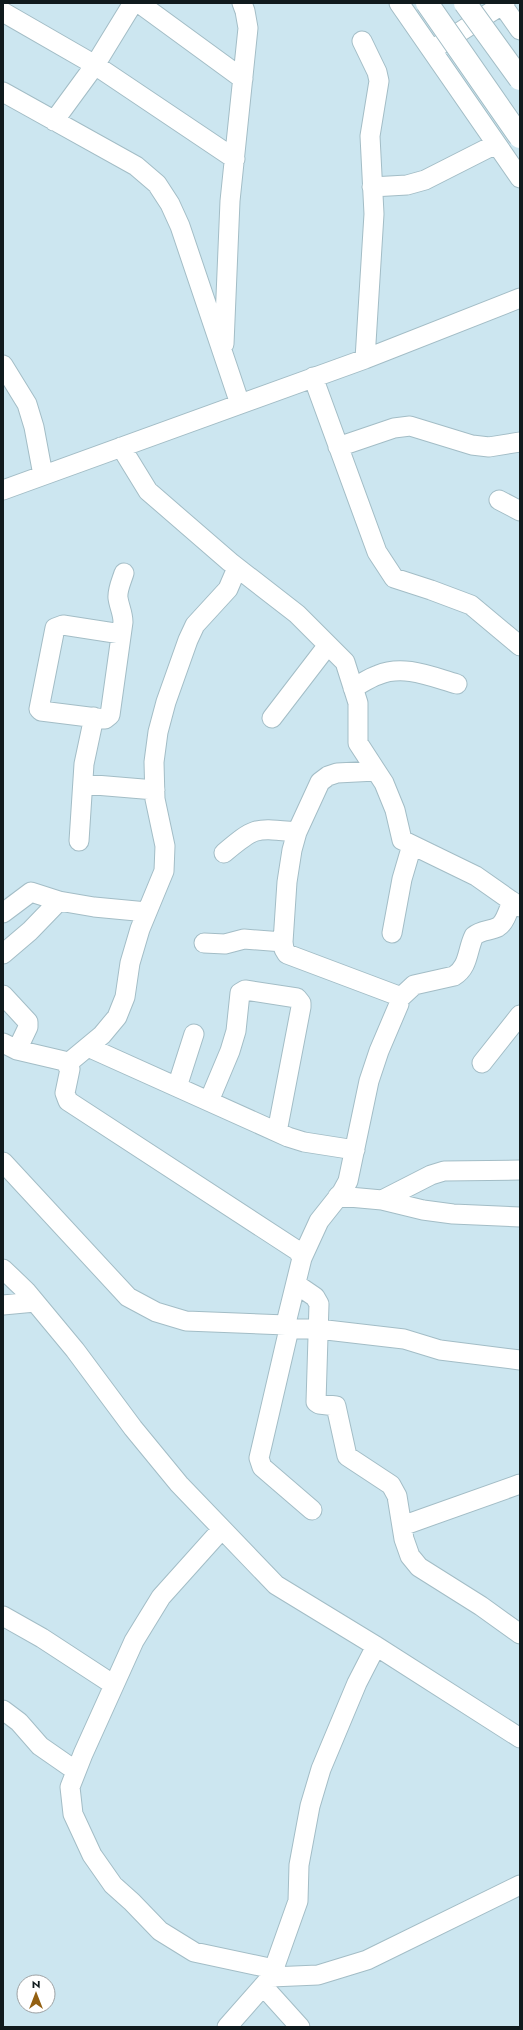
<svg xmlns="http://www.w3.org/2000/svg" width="523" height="2030" viewBox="0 0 523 2030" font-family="Jost,sans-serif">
	<rect width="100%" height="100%" fill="#cce6f0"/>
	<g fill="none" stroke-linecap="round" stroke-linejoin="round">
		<defs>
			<path id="minor" d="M 139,3 L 243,79
				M 399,3 L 520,178
				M 501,3 L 520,30
				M 3,12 L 95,65 L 235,159
				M 362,41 L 377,72 L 379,81 L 370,136 L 374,214 L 365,359
				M 438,46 L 505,3
				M 3,92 L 136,166 L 157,184 L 170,204 L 180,226 L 240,404
				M 54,121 L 95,65 L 133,3
				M 372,187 L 407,185 L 425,180 L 496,144
				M 224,344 L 230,201 L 248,28 L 245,11 L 242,3
				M 3,365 L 27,404 L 34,427 L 43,475
				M 313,377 L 377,552 L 394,578 L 431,590 L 471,605 L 520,646
				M 121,447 L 148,491 L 230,562 L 297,614 L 345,662 L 358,703 L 358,743 L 384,783 L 395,810 L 402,840 L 476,876 L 520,907
				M 338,447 L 394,428 L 410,426 L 472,445 L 489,447 L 520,442
				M 3,490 L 365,359 L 520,298
				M 499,500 L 520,511
				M 121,634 L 63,625 L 55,628 L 39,709 L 41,711 L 105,719 L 110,715 L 123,622 C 123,613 119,606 118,598 C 117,590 122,580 124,573
				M 353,688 C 361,684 369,678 378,675 C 404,664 432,677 457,684
				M 272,718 L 328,645
				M 83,784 L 155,790
				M 79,841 L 84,764 L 94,717
				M 224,853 C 256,826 255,828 297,832
				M 3,913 L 31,892 L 59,901 L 94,907 L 147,912
				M 392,933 L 402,879 L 412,845
				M 204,943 L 225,944 L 244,939 L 283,942
				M 3,954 L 30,931 L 59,901
				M 3,995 L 28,1022 L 28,1027 L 17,1050
				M 399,999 L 414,985 L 454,976 C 469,967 467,950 474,936 C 481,930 490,931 498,927 C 505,923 509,909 512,901
				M 3,1043 L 17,1050 L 64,1061 L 70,1069 L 65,1093 L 68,1101 L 298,1251 L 302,1258 L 287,1319 L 286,1325 L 289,1329 L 318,1329 L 404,1339 L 440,1350 L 520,1360
				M 88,1047 L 288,1137 L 304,1142 L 355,1150
				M 482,1063 L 520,1015
				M 67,1064 L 102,1035 L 117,1017 L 125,997 L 130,963 L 140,929 L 164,871 L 165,846 L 155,799 L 154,762 L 158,732 L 166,702 L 188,640 L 195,625 L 228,589 L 237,568
				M 177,1087 L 194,1034
				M 209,1101 L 230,1051 L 236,1031 L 240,993 L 245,990 L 297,998 L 301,1003 L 301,1007 L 277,1132
				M 3,1162 L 128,1297 L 156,1312 L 186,1321 L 286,1325
				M 338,1196 L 382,1200 L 431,1175 L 444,1171 L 520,1170
				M 382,1200 L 423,1210 L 453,1214 L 520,1217
				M 302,1258 L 319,1221 L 342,1192 L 348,1181 L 369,1081 L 379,1051 L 399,1004 L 399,999 L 396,995 L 287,954 L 284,949 L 283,942 L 287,882 L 292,850 L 297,832 L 320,782 L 328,776 L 337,773 L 376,771
				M 3,1269 L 26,1291 L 75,1350 L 133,1428 L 179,1484 L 276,1585 L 376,1646 L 520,1738
				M 296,1284 L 315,1297 L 319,1304 L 316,1402 L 319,1404 L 336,1406 L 347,1456 L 391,1485 L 397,1496 L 404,1539 L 410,1556 L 419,1567 L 481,1606 L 520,1634
				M 3,1305 L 35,1302
				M 289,1329 L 259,1458 L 262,1467 L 312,1510
				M 402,1526 L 520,1484
				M 222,1529 L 161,1597 L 134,1641 L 83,1754 L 70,1787 L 73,1814 L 92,1855 L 113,1885 L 132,1902 L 160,1931 L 194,1952 L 274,1969
				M 3,1616 L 42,1638 L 114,1685
				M 3,1710 L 19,1722 L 40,1746 L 76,1771
				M 271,1977 L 298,1901 L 299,1865 L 310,1806 L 321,1769 L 357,1683 L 376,1646
				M 263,1986 L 300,2027
				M 227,2027 L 271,1977 L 318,1975 L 367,1960 L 520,1885"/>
		</defs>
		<use href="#minor" stroke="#a3bdc6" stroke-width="21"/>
		<use href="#minor" stroke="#fff" stroke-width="19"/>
		<defs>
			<path id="highway-bridge" d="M 427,3 L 520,137
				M 465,3 L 520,79"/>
		</defs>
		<use href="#highway-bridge" stroke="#a3bdc6" stroke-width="24" stroke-linecap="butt"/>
		<use href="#highway-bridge" stroke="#fff" stroke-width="22"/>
	</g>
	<rect width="523" height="2030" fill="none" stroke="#101a1d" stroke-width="8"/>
	<g transform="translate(36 1994)"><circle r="19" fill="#ffffff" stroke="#9fa3a5"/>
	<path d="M0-3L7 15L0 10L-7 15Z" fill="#936012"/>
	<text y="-6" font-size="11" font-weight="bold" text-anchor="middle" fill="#101a1d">N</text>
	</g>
</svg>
